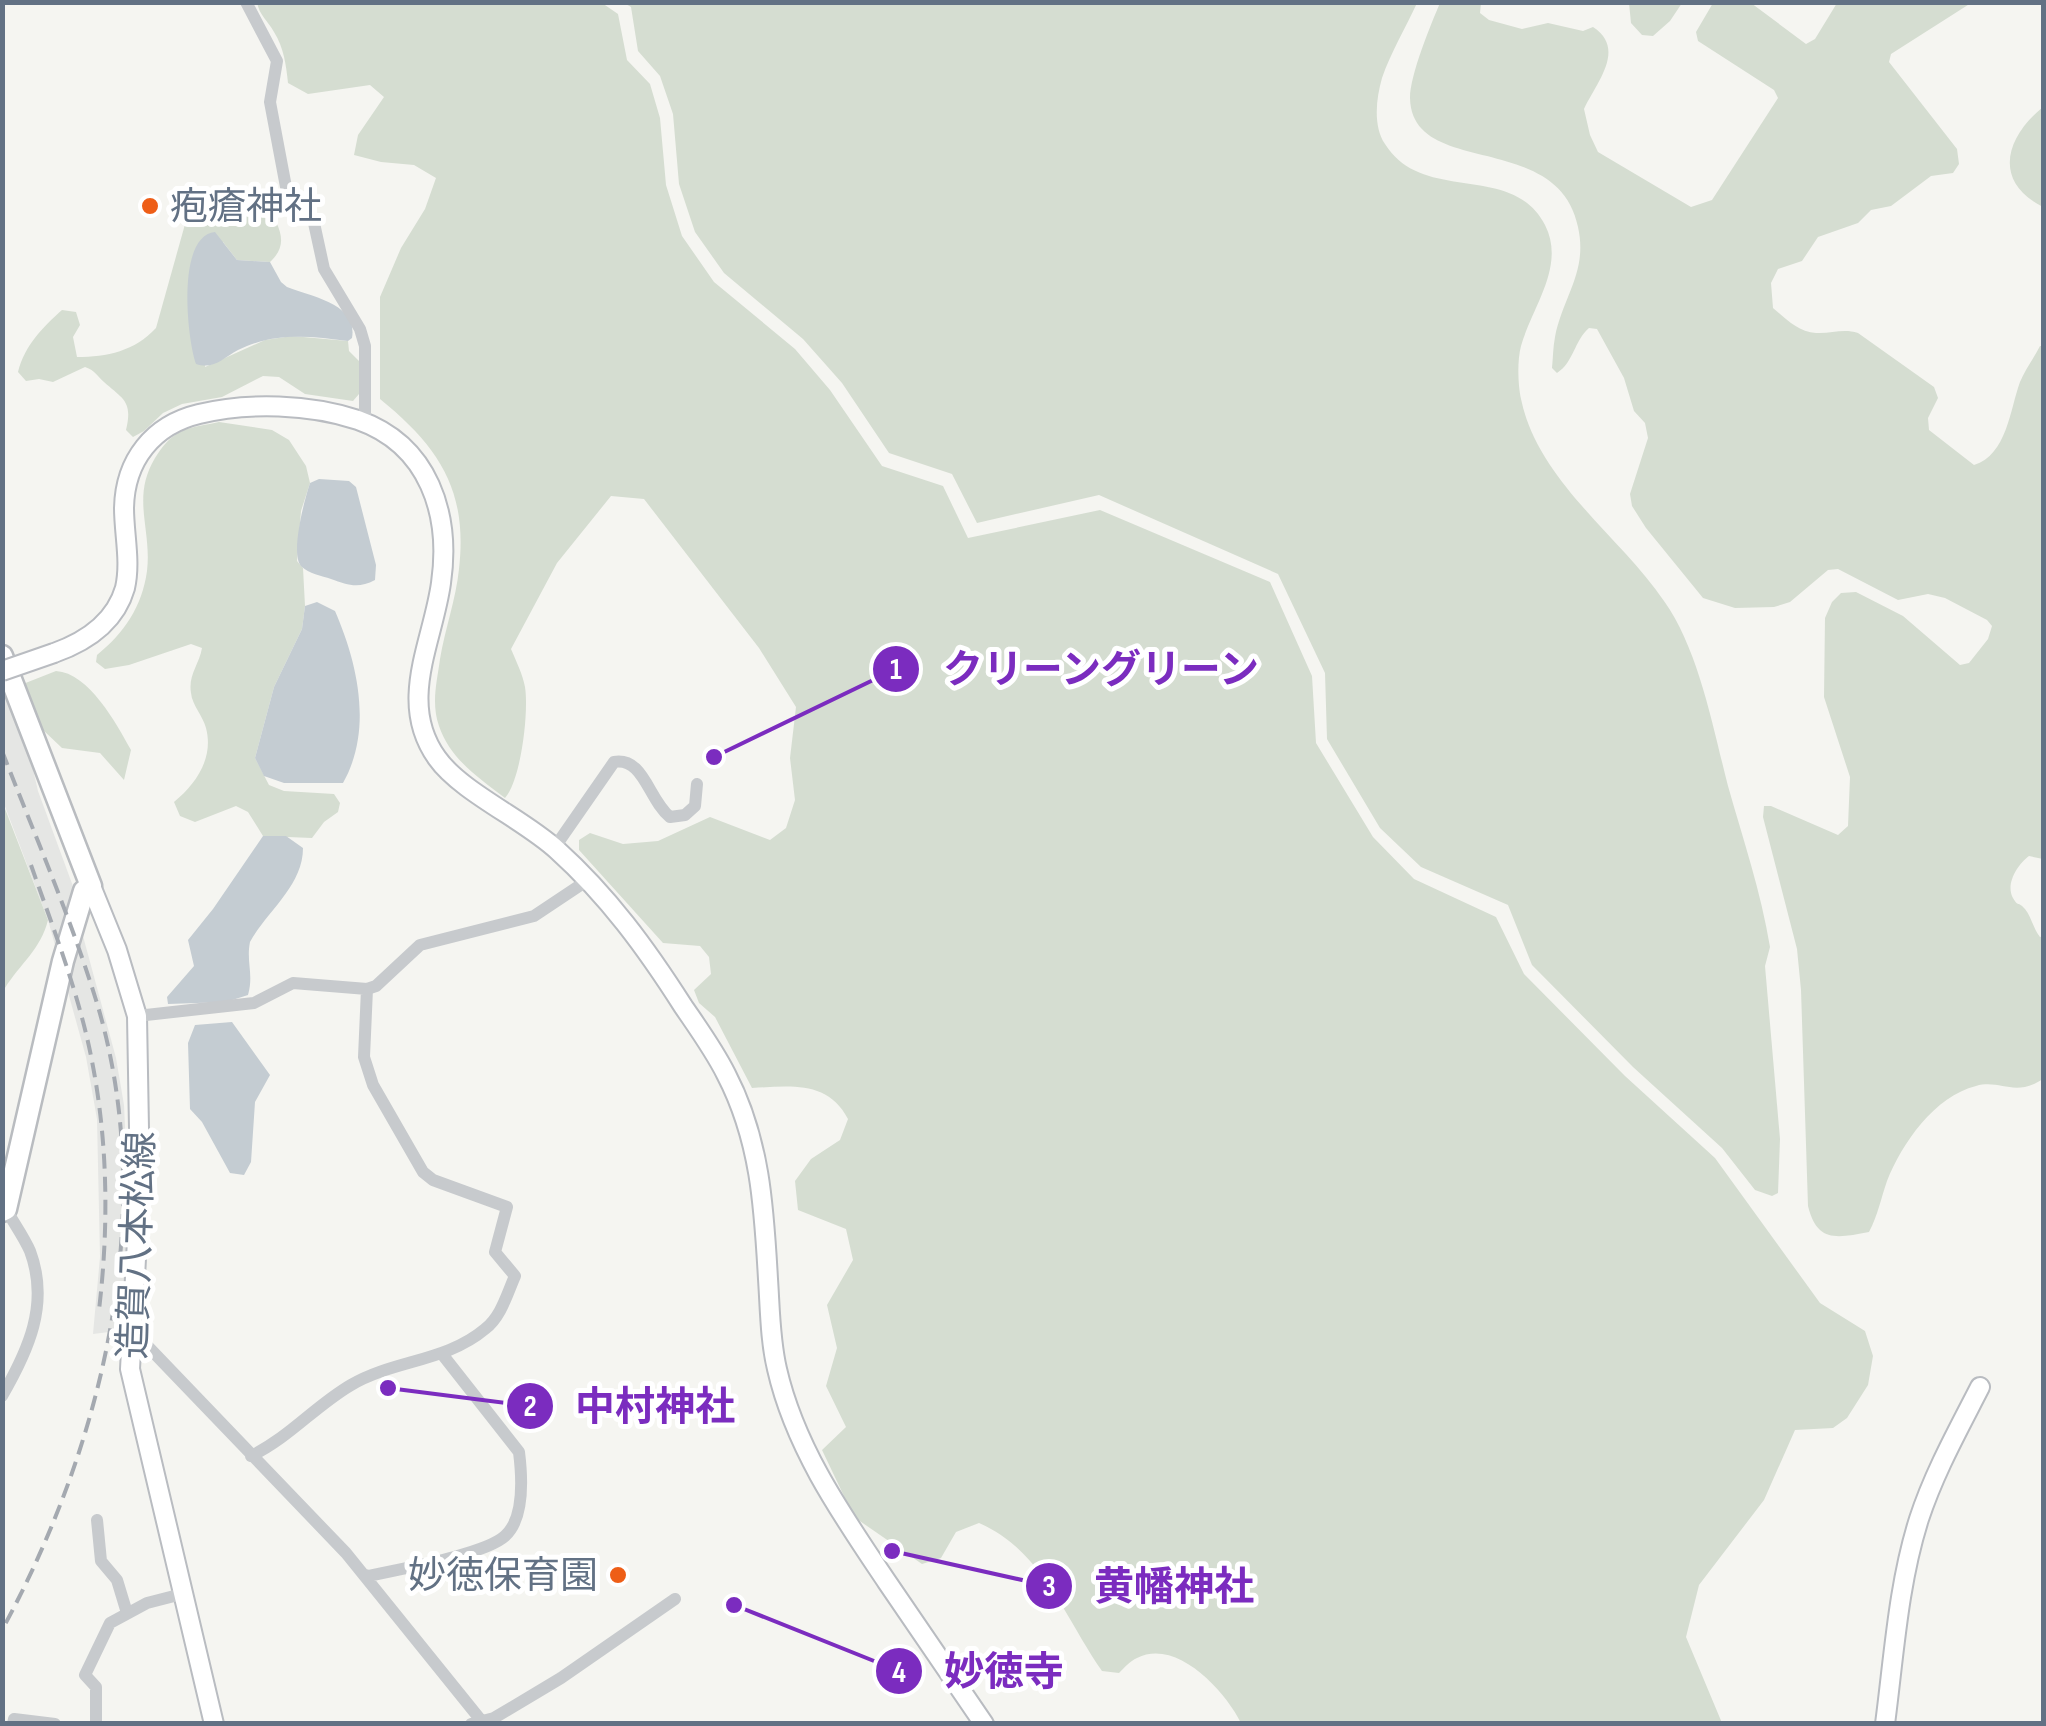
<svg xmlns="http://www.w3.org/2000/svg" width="2046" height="1726" viewBox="0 0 2046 1726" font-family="'Sofia Sans Condensed','Noto Sans JP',sans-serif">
	<rect width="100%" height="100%" fill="#f5f5f1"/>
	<path fill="#e5e6e4" d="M 2,673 L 26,739 L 38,791 L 85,919 L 83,936 L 116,1058 L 124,1105 L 129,1210 L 127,1257 L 117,1331 L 93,1334 L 100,1257 L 97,1119 L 86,1057 L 48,920 L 3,801 Z"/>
	<path fill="#d5ddd1" d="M 257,2 L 602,3 L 618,14 L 627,60 L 650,84 L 660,118 L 666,185 L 682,236 L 714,282 L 795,349 L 830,390 L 882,466 L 943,486 L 968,538 L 1100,510 L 1270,582 L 1312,676 L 1316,743 L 1373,837 L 1414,879 L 1496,917 L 1524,974 L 1625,1076 L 1715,1158 L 1820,1303 L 1865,1331 L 1873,1356 L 1868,1385 L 1847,1418 L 1833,1428 L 1795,1430 L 1764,1500 L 1699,1585 L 1686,1637 L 1722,1723 L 1241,1723 C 1225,1691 1177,1638 1137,1658 C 1130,1661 1124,1668 1119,1673 L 1102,1671 C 1065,1618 1042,1550 979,1523 L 956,1532 L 941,1558 L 922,1564 L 854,1517 L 822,1450 L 846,1427 L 826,1386 L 837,1348 L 827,1305 L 853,1260 L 846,1229 L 798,1210 L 795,1181 L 811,1159 L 840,1140 L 848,1119 C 828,1080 790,1086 752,1088 L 715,1017 L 699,1003 L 694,990 L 711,974 L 709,957 L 700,946 L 663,943 L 579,850 L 579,840 L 590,833 L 623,844 L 658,841 L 710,817 L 770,840 L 786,828 L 795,800 L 790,758 L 796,707 L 759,648 L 644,499 L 611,496 L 557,563 L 511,649 C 516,661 523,675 525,687 C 529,712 521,780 505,798 C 479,778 450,759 439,726 C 431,703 437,682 440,659 C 445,629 456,599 459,569 C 468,490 439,447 380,399 L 380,297 L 401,248 L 425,209 L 436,178 L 414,165 L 381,162 L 354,155 L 358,135 L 384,97 L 370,85 L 308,94 L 288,83 C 286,65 284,48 274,32 C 268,21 259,15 257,2 Z
		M 624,3 L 1417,3 C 1406,27 1391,52 1382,78 C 1376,99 1373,126 1385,144 C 1423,205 1512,161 1545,225 C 1566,266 1532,307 1521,346 C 1517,361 1518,385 1521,399 C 1538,481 1619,535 1664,601 C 1699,650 1713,728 1728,786 C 1743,839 1761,892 1770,947 L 1765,966 L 1780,1139 L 1778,1193 L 1772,1196 L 1755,1190 L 1722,1148 L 1633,1067 L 1532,965 L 1508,905 L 1421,867 L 1380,828 L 1327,739 L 1325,673 L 1278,574 L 1099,495 L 977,523 L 952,474 L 889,453 L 842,383 L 803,339 L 724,273 L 695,232 L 679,184 L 673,114 L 660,76 L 638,51 L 631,7 Z
		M 1440,3 L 1481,3 L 1480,13 L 1489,20 L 1522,29 L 1548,23 L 1583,31 L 1593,27 C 1627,49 1596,83 1584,109 L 1590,135 L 1598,152 L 1691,207 L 1712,200 L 1778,98 L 1774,90 L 1698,41 L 1696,32 L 1713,3 L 1751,3 L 1806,44 L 1815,39 L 1837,3 L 1971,3 L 1891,54 L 1889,62 L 1957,149 L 1959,164 L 1953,173 L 1931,176 L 1891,206 L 1871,210 L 1858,223 L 1818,237 L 1802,261 L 1778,269 L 1771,283 L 1773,308 C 1785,318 1798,332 1816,333 C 1831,334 1843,328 1858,333 L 1934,387 L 1938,398 L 1928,418 L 1929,430 L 1974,465 C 2007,455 2010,409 2020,382 C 2025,370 2034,358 2040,346 L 2043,346 L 2043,859 L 2029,856 C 2018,864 2005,884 2013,898 C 2019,908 2017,900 2025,909 C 2031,916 2033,928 2040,937 L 2043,936 L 2043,1079 C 2014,1098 2001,1079 1976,1086 C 1935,1096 1902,1143 1887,1181 C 1881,1198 1878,1215 1869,1232 C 1837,1238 1817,1243 1808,1206 L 1801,990 L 1797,949 L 1763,817 L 1764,806 L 1771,806 L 1838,835 L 1848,826 L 1850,777 L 1824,697 L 1825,618 L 1832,602 L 1841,593 L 1856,592 L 1903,616 L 1960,665 L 1969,663 L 1988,639 L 1992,626 L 1987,620 L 1945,598 L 1928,594 L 1898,600 L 1838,569 L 1828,570 L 1790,602 L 1774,607 L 1735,608 L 1703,598 L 1646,528 L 1632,506 L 1630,494 L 1648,438 L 1645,423 L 1634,411 L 1624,378 L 1597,329 L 1589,328 C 1574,341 1574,362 1557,373 L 1552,368 C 1553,358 1553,347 1555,337 C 1563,296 1588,272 1578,227 C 1558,129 1412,179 1410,98 C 1410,75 1431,24 1440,3 Z
		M 1629,3 L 1629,2 L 1682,3 L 1670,21 L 1653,36 L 1642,35 L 1631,23 Z
		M 2043,107 L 2043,207 C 1992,181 2006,137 2043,107 Z
		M 197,206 L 261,216 L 276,222 C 284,238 283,250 270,262 L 237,260 L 223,242 L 205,367 L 265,340 L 292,336 L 348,341 L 349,351 L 359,361 L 359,394 L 353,401 L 305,394 L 279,377 L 263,376 L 222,397 L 182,404 L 163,413 L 144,431 L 133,437 L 126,430 C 133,401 123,399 104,382 C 96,375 96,371 85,367 L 53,382 L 39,379 L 26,381 L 18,372 C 25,345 42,328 62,310 L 76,312 L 80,325 L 73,337 L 77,357 C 107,357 135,351 156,328 L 189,210 Z
		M 219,422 L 272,430 L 289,440 L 306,466 L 310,483 L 301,511 L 297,561 L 303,568 L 305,606 L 302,629 L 274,687 L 255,758 L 269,785 L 284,791 L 334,794 L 340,803 L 338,812 L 324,822 L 312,838 L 263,836 L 248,812 L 236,806 L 195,822 L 180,816 L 174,802 C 196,784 214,758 206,728 C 203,716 192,705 191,693 C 188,675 199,665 202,648 L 191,644 L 129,665 L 105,669 L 96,662 L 97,655 C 124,633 142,607 147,571 C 152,529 131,498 155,458 C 162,447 169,437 182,431 C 193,426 207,425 219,422 Z
		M 56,671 C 89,673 116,723 131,750 L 124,780 L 100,753 L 62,748 L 42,729 L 23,684 Z
		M 2,801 L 48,920 C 41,949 20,964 5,988 Z"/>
	<path fill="#c4ccd2" d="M 215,232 L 237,260 L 270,262 L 281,282 L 287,287 C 313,297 358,304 352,338 L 348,341 C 310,336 274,332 238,350 C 223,358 214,370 196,364 C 187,338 176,236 215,232 Z
		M 319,479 L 349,481 L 356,487 L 376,565 L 375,580 C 358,589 348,585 331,579 C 322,576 308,573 302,567 C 289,556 305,498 310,483 Z
		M 317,602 L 335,611 C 358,664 373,730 343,783 L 284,783 L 264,776 L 255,758 L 274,687 L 302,629 L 305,606 Z
		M 263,836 L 286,836 L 303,848 C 303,886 267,911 250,942 C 246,962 254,974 248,995 L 226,1002 L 168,1004 L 167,997 L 194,966 L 188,940 L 213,909 Z
		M 232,1022 L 270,1075 L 255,1102 L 251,1162 L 244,1175 L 230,1173 L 202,1122 L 190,1109 L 188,1043 L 195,1025 Z"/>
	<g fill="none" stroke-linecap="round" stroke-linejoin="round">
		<defs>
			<path id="secondary" d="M 54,653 C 85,642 115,623 125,588 C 131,562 124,534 124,508 C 125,460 153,425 199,414 C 248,402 310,404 358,420 C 429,445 451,514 441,583 C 433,642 397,702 437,758 C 461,792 525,820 557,850 C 608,896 646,948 683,1006 C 698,1028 714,1050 726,1074 C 760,1139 764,1206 768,1279 C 770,1308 770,1340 777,1369 C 795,1448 842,1515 887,1582 C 919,1629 951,1676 984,1724
				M 91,886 L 117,950 L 137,1016 L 140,1185 L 130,1369 L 214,1724
				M 1885,1724 C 1894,1656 1898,1585 1919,1519 C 1934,1473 1958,1430 1980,1387"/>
			<path id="primary" d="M 2,656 L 91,886 L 84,891 L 63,961 L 6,1209 L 2,1211"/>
		</defs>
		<use href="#secondary" stroke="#b9bcc1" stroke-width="22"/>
		<use href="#primary" stroke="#b9bcc0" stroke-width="25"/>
		<path stroke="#c7cacd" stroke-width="12" d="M 246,2 L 277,61 L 270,102 L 286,187 L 302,200 L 314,223 L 324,269 L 360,329 L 365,346 L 365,423
			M 555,847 L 614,762 C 644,757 648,799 670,817 L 685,815 L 695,806 L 697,784
			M 137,1016 L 254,1003 L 293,983 L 367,989 L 376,986 L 420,945 L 534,916 L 588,880
			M 133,1331 L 346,1553 L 484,1724
			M 2,1396 C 28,1351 50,1304 30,1251 C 24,1237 13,1222 6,1209
			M 251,1456 C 290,1437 315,1406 351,1385 C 393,1360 446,1362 485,1329 C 501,1317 507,1294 515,1276 L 495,1252 L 507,1207 L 433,1180 L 423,1172 L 373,1085 L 364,1057 L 367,989
			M 97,1520 L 101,1561 L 117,1580 L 127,1613
			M 363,1574 L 368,1576 C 399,1569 484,1555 505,1536 C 525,1518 522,1476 519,1452 L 442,1354
			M 13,1724 L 14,1719 L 55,1724
			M 96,1724 L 96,1687 L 85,1675 L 110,1623 L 147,1603 L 182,1594
			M 471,1724 L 494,1718 L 561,1678 L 675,1599"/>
		<use href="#secondary" stroke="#fff" stroke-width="18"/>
		<use href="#primary" stroke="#fff" stroke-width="20"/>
		<path stroke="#a4a9b0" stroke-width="4" stroke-dasharray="15 8" stroke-linecap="butt" d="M 2,751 C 34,833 70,916 96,1000 C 160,1209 104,1443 2,1630
			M 31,865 C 53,928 78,991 91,1056 C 108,1140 109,1226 99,1310"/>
		<defs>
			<path id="secondary-bridge" d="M 2,671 L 54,653"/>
		</defs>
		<use href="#secondary-bridge" stroke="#b9bcc1" stroke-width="22" stroke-linecap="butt"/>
		<use href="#secondary-bridge" stroke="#fff" stroke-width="18"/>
	</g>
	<g fill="#ee5e17" stroke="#fff" stroke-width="4">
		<circle cx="150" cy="206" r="10"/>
		<circle cx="618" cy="1575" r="10"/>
	</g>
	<g text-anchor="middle" stroke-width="10" stroke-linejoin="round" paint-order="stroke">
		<g font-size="38" fill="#627184" stroke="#fff" text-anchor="start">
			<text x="170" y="219">疱瘡神社</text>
			<text x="598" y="1588" text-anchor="end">妙徳保育園</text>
		</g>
		<g font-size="38" fill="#627184" stroke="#fff">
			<text transform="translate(136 1245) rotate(-88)" y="13">造賀八本松線</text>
		</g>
	</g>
	<path fill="none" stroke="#7b2cbf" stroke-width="4" d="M714 757L896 669M388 1388L530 1406M892 1551L1049 1586M734 1605L899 1671"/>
	<g fill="#7b2cbf" stroke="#fff" stroke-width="4">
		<circle cx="714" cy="757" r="10"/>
		<circle cx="388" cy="1388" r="10"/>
		<circle cx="892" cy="1551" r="10"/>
		<circle cx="734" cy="1605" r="10"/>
		<circle cx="896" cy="669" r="25"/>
		<circle cx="530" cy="1406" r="25"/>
		<circle cx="1049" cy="1586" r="25"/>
		<circle cx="899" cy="1671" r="25"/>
	</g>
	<g font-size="30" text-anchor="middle" font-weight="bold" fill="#fff">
		<text x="896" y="679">1</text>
		<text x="530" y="1416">2</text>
		<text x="1049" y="1596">3</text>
		<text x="899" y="1682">4</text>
	</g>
	<g font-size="40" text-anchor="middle" font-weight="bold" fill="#7b2cbf" stroke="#fff" stroke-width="10" stroke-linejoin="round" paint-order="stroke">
		<text x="1101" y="683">クリーングリーン</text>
		<text x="655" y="1420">中村神社</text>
		<text x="1174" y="1600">黄幡神社</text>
		<text x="1004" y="1685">妙徳寺</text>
	</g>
	<rect width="2046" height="1726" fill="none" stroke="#627184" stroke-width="10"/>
</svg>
